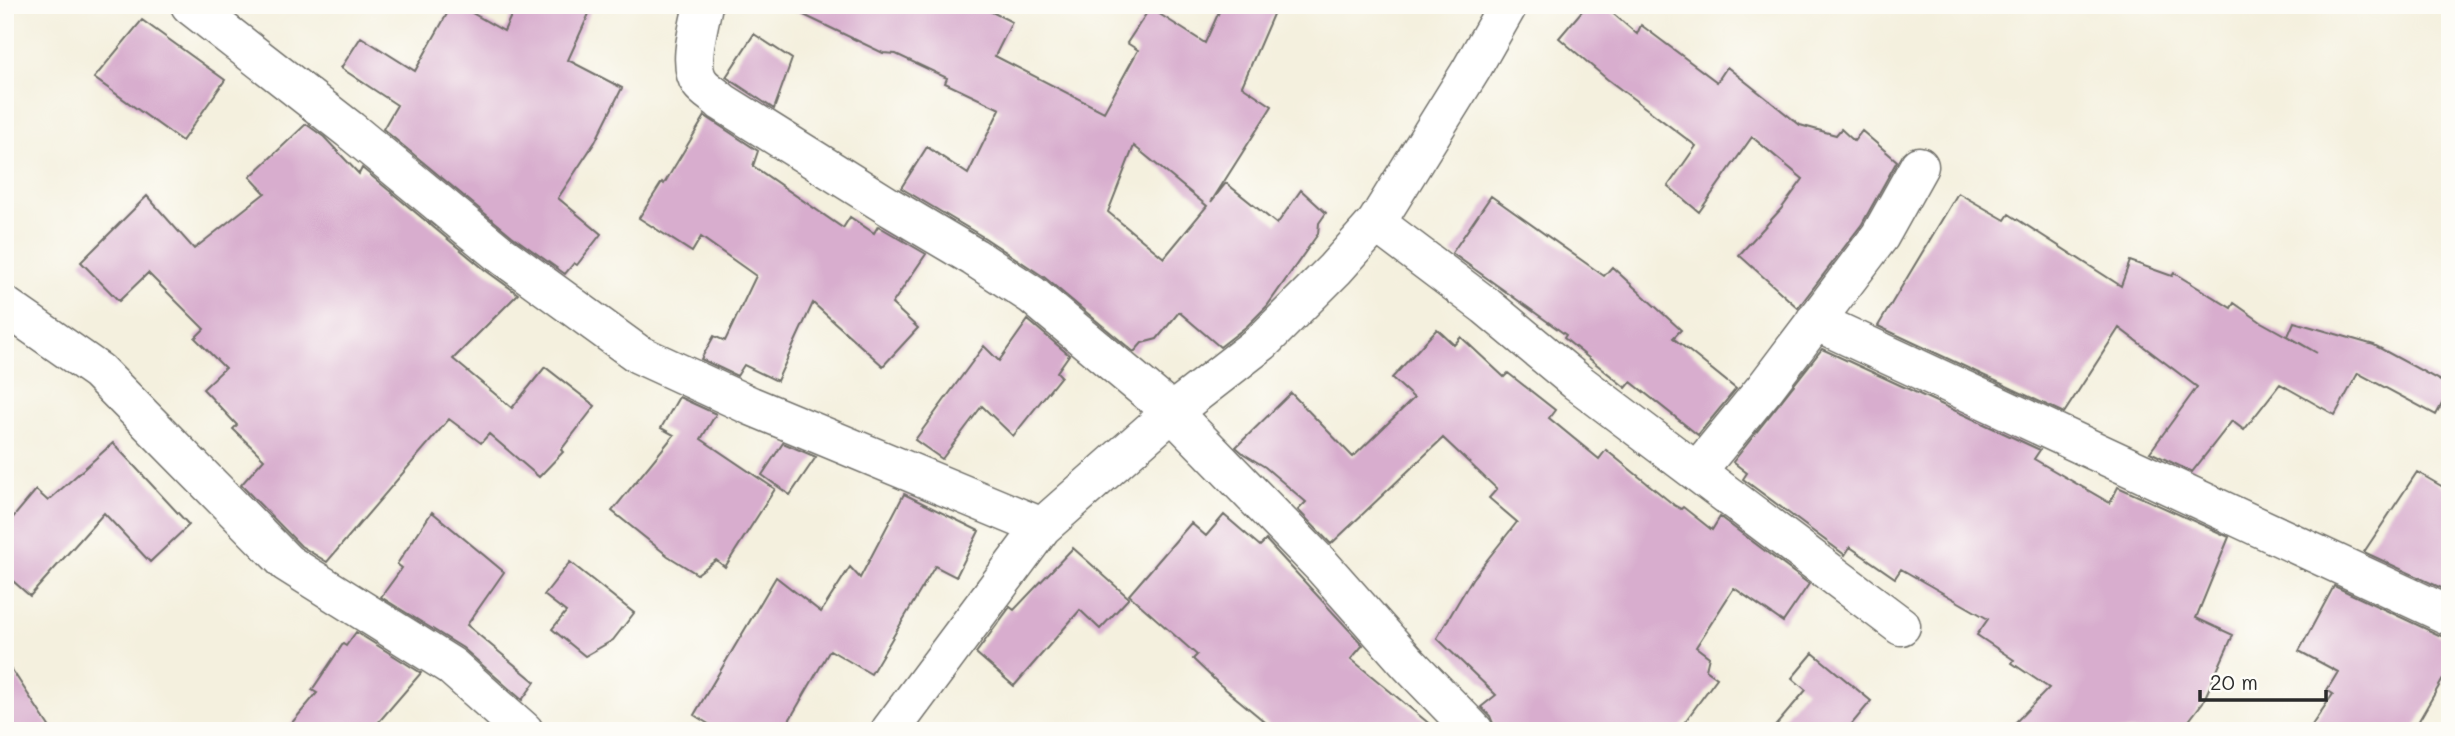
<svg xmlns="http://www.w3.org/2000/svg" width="2455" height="736" viewBox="0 0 2455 736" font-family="Mali,sans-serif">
	<rect width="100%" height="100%" fill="#fdfcf7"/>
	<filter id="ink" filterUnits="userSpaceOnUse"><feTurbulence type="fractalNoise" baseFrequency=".0143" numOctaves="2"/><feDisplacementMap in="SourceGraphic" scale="14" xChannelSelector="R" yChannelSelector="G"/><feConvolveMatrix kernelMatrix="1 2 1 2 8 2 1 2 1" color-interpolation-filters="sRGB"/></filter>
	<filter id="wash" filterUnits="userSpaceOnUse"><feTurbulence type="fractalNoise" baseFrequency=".00686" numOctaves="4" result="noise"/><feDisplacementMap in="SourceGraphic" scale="28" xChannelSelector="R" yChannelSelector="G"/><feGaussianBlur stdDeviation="1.57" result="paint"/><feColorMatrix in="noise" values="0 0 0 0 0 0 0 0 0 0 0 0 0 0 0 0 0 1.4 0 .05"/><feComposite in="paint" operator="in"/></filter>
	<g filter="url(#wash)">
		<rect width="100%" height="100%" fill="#f4f0de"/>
		<g id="blocks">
			<path fill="#d8adce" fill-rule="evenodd" d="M 452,5 L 458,5 L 504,31 L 516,5 L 593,5 L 568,60 L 622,88 L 595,142 L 558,198 L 601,234 L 577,265 L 574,263 L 565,274 L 512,236 L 383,129 L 397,105 L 341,68 L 361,37 L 415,71 Z
				M 783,5 L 978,5 L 1012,22 L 995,56 L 1104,112 L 1138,50 L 1127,43 L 1150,8 L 1205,43 L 1222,5 L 1277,5 L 1242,86 L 1272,106 L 1211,202 L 1226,183 L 1277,224 L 1301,190 L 1326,213 L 1319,223 L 1318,234 L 1267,306 L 1247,326 L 1220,347 L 1179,312 L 1157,339 L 1142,343 L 1134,352 L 1044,277 L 985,238 L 901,188 L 927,147 L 968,174 L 1000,109 L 945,83 L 947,78 L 896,54 L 883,53 ZM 1134,146 L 1207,206 L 1164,258 L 1108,212 Z
				M 1587,5 L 1603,5 L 1637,34 L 1641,25 L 1717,82 L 1727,67 L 1800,125 L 1836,135 L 1841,129 L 1854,141 L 1862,131 L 1897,161 L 1862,224 L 1798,308 L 1739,255 L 1781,209 L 1803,179 L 1752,137 L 1699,212 L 1668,186 L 1696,146 L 1607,79 L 1559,38 Z
				M 142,20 L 225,80 L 182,141 L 94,78 Z
				M 754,34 L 792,59 L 774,109 L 726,77 Z
				M 705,116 L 758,151 L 753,166 L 843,228 L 850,217 L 874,233 L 878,226 L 926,254 L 892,304 L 918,328 L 883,366 L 813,303 L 777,381 L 744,365 L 737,376 L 701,359 L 714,336 L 725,341 L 756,276 L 701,237 L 692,252 L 639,218 L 662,182 L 664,184 Z
				M 306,124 L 324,137 L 359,174 L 362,168 L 485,270 L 518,294 L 453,359 L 512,408 L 545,367 L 595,406 L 561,450 L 563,452 L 539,477 L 489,434 L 481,443 L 449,419 L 327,562 L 301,546 L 241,485 L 264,459 L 233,429 L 237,425 L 203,389 L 225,368 L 195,338 L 204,329 L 148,273 L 119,301 L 81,262 L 147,196 L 194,249 L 265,193 L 250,177 Z
				M 1958,193 L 2005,220 L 2009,214 L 2121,286 L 2130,261 L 2172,276 L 2174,273 L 2231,308 L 2234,303 L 2261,322 L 2317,353 L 2288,336 L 2294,322 L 2374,345 L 2450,386 L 2450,389 L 2436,415 L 2358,373 L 2335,415 L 2280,384 L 2244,430 L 2232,421 L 2192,472 L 2150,452 L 2197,387 L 2119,328 L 2064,413 L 1878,326 Z
				M 1491,196 L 1604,276 L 1612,267 L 1681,330 L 1673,338 L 1736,389 L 1698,435 L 1631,382 L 1626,388 L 1564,338 L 1566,335 L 1452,253 Z
				M 1028,320 L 1069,355 L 1057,372 L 1061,376 L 1013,436 L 982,406 L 942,459 L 915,440 L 984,346 L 999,361 Z
				M 1437,329 L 1454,345 L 1461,337 L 1504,377 L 1508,373 L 1555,410 L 1549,418 L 1599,459 L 1606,450 L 1674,505 L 1681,509 L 1683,507 L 1712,530 L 1720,517 L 1809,584 L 1783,622 L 1734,588 L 1696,647 L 1709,657 L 1706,670 L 1717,678 L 1678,731 L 1498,731 L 1495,728 L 1490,716 L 1481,707 L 1496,695 L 1437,638 L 1472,579 L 1517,522 L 1489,498 L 1497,489 L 1443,438 L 1331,544 L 1298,510 L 1306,502 L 1265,467 L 1244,454 L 1236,447 L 1291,393 L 1353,457 L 1414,398 L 1392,378 Z
				M 1822,349 L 2040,450 L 2034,459 L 2110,503 L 2118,487 L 2229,537 L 2196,618 L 2233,635 L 2203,702 L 2181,731 L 2007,731 L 2049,688 L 2012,663 L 2014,660 L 1977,635 L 1988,619 L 1901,569 L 1895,578 L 1850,547 L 1845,555 L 1743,479 L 1747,473 L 1733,462 Z
				M 679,397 L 716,414 L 701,439 L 775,489 L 725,567 L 716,560 L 697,574 L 668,556 L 612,511 L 674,435 L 661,428 Z
				M 113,443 L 189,525 L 150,562 L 104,513 L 30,596 L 5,574 L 5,527 L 36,490 L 48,501 Z
				M 783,443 L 816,457 L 790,495 L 762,475 Z
				M 2417,472 L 2450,491 L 2450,592 L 2364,552 Z
				M 904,494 L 979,531 L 956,577 L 935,566 L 871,674 L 830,650 L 783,731 L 720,731 L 694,715 L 776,577 L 821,612 L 850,567 L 860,578 Z
				M 432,512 L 504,572 L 467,625 L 535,682 L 522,700 L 463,648 L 381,597 L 402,568 L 397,564 Z
				M 1224,515 L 1260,546 L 1266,540 L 1363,645 L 1351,659 L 1438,731 L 1276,731 L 1218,683 L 1193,659 L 1197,655 L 1129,595 L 1191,523 L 1206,536 Z
				M 1073,548 L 1129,598 L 1100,629 L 1080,610 L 1014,686 L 976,653 L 1010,607 L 1014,610 Z
				M 570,562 L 634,613 L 613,640 L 585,656 L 552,629 L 566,612 L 544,595 Z
				M 2334,586 L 2441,636 L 2450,637 L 2450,667 L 2413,731 L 2308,731 L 2333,694 L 2327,690 L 2338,672 L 2299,651 Z
				M 356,632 L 421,673 L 371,731 L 285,731 L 317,693 L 312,690 L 343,644 L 346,646 Z
				M 1813,653 L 1871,701 L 1846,731 L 1771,731 L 1806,690 L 1792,678 Z
				M 5,659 L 52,731 L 5,731 Z"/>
		</g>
	</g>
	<g filter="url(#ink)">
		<use href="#blocks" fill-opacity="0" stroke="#71706a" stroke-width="2"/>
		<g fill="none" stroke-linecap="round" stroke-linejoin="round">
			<defs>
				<path id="minor" d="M 190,5 L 350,130 L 499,253 L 638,354 L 751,406 L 1042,527
					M 703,5 C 699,25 687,66 700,83 C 705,90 716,96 722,102 L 888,206 L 974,257 L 1032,295 L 1172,412 L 1323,567 L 1408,663 L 1474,731
					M 1376,223 L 1486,306 L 1576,381 L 1901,626
					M 5,306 L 98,371 L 287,563 L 451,666 L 524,731
					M 1815,321 L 2450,616
					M 1697,471 L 1765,388 L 1880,236 L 1919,166
					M 890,731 L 1042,527 L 1172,412 L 1262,342 L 1335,269 L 1376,223 L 1471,70 L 1508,5"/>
			</defs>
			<use href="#minor" stroke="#71706a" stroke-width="41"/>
			<use href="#minor" stroke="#fff" stroke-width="38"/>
		</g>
	</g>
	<rect width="2455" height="736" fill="none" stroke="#fdfcf7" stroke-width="28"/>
	<path d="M2200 690v10h126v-10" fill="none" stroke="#2b2b2b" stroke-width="3.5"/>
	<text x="2210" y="690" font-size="21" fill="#2b2b2b" stroke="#fdfcf7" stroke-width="5" paint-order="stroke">20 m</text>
</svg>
